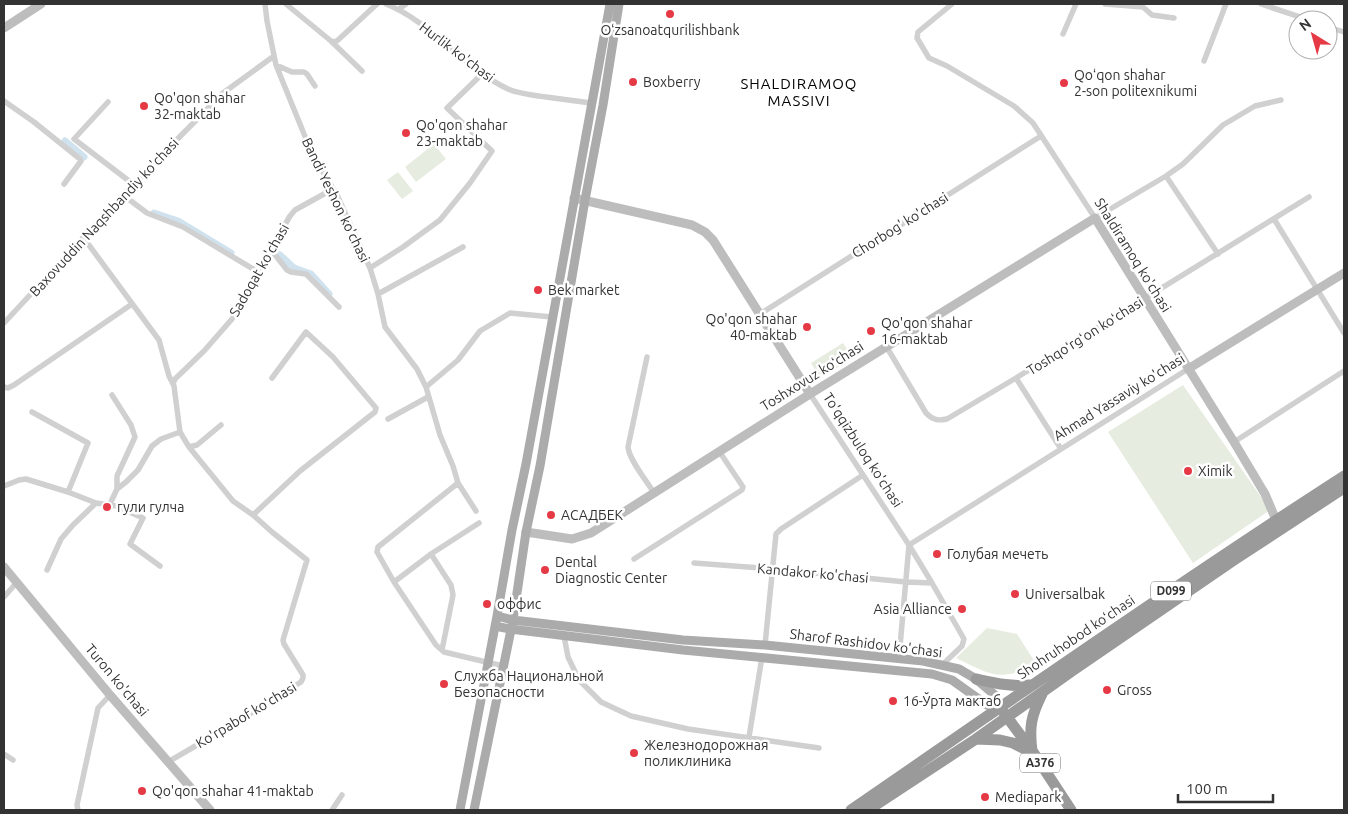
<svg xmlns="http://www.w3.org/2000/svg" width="1348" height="814" viewBox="0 0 1348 814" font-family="Ubuntu,sans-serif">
	<rect width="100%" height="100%" fill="#fff"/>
	<path fill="#e6ecdf" d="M 434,144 L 446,159 L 416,182 L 405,167 Z
		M 398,172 L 413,191 L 402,199 L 387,180 Z
		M 843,343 L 853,358 L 820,378 L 811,363 Z
		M 1183,385 L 1270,510 L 1193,563 L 1108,432 Z
		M 987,628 L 1017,634 L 1035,662 C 1004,685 987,673 956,658 Z"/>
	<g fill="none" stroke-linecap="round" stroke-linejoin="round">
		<path stroke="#cfe2ee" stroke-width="7" d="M 65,141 L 84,157
			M 154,213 L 178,221 L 231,253
			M 280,255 L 294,268 L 311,274 L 329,294"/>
		<path stroke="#d0d0d0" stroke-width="5.5" d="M 265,4 L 267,21 L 276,65 L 304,134 L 315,159 L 337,195 L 370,268 L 378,294 L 385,327 L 417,369 L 426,387 L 440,435 L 453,466 L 458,483 L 378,547 L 377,552 L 394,582 L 436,645 L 444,652 L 503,666
			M 286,4 L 331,41 L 335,42 L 338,40 L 377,4
			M 386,4 C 432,22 463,68 508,89 C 520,94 533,95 546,97 C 561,99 576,101 591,103
			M 952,4 L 918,32 L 917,38 L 929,58 L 947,66 L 1014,106 L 1033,123 L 1095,218 L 1166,176 L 1183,164 L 1223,125 L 1255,106 L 1281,100
			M 1105,4 L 1143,7
			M 1261,4 L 1309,20
			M 1143,7 L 1152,15 L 1174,18
			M 399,9 L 406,4
			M 1328,27 L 1344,32
			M 1063,34 L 1076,4
			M 331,41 L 362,71
			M 1204,61 L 1226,4
			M 276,65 L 292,72 L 304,72 L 307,74 L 315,86
			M 4,101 L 34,122 L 80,159 L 81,161 L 64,184
			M 108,102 L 74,139 L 133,184
			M 1166,176 L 1218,254
			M 123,195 L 147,213 L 183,227 L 258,272
			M 1274,219 L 1344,333
			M 83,237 L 159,340 L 169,376 L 174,386 L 180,432 L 189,447 L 233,501 L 253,515 L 272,532 L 307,560 L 283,640 L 284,644 L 303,675 L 303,678 L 301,682 L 240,720 L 168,762
			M 270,251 L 276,256 L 287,270 L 291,272 L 306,274 L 339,307
			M 370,268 L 403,247 L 440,220 L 470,183 L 492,151 L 447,108 L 482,74
			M 378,294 L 463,247
			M 760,314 L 1041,136
			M 4,323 L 133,184 L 223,93 L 274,56
			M 886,346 L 926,413 C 933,420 938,421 947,419 L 1016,378 L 1309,197
			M 647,357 L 628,447 C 629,460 647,481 654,493
			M 1016,378 L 1061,449
			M 173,384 L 175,379 L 204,351 L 232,319 L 239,309 L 250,285 L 290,216 L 295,210 L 333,189
			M 4,387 L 8,388 L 14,385 L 132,304
			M 426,387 L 458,360 L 480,331 L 510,313 L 552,317
			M 810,394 L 909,545 L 899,658
			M 112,395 L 131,425 L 135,437 L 117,476 L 117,489
			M 32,412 L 88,443 L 68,492
			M 388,419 L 428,397
			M 1234,442 L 1344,371
			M 189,447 L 197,445 L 221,425
			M 458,483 L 476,511
			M 4,486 L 19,480 L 26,479 L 68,492 L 96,503 L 116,506 L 143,518 L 130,544 L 160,566
			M 109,506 L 117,489 L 126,482 L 138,470 L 152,446 L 161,439 L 180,432
			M 253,515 L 300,471 L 375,412 L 376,408 L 333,357 L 306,332 L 272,378
			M 431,554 L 451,585 L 453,595 L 442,650
			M 634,559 L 742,490 L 743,487 L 719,451
			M 694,563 L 773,569 L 906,582 L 932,583
			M 47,570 L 61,539 L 73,525 L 96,503
			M 394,582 L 431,554 L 479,523
			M 4,597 L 17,582
			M 564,636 L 568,657 L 579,680 L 601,702 L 631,716 L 688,729 L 819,748
			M 765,645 L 776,534 L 781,529 L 863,475
			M 942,665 L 962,646 L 964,639 L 932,583 L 909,545 L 1188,369
			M 749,737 L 762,657
			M 4,754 L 13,760
			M 78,810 L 77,805 L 98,708 L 110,695
			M 332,810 L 342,795"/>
		<path stroke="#bdbdbd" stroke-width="9" d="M 4,28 L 41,4
			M 574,198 L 692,225 L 705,232 L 713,240 L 810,394
			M 1188,369 L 1344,273
			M 526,532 L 572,539 L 591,533 L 810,394 L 1095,218 L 1234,442 L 1265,494 L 1276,520 L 1280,526
			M 4,567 L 110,695 L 210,810"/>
		<path stroke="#ababab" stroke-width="9" d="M 497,616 L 513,620 L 683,640 L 765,645 L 923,661 L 959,669 L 976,679 L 996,696 L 1000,708
			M 495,626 L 510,629 L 683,650 L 932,674 L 952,680 L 987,705 L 1000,708
			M 460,810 L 497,616 L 512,530 L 526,464 L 610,4
			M 474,810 L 513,620 L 526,532 L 540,466 L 585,200 L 603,105 L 619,4"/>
		<path stroke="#9a9a9a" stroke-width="11" d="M 976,679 C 995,683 1011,687 1030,685
			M 1004,713 L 1033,752 L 1071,810
			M 976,739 L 1000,740 L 1013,743 L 1031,752
			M 1032,751 C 1029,727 1031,716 1042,694
			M 851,810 C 1014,698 1177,584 1344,476
			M 868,810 L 976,739 L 1072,671 L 1234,560 L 1344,488"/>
	</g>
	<g fill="#e63946" stroke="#fff" stroke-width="2">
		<circle cx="670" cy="14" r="5"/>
		<circle cx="633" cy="82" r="5"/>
		<circle cx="1064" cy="83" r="5"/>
		<circle cx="144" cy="106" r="5"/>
		<circle cx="406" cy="133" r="5"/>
		<circle cx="538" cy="290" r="5"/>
		<circle cx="807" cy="327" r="5"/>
		<circle cx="871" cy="331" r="5"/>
		<circle cx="1188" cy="471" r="5"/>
		<circle cx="107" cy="507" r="5"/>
		<circle cx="551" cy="515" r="5"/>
		<circle cx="937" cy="554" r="5"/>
		<circle cx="545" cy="570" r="5"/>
		<circle cx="1015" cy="594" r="5"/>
		<circle cx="487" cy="604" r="5"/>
		<circle cx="962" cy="609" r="5"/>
		<circle cx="444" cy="684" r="5"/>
		<circle cx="1107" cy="690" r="5"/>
		<circle cx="893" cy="701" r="5"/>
		<circle cx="634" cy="753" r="5"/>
		<circle cx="142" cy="791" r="5"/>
		<circle cx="985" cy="797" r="5"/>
	</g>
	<g text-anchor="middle" stroke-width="5" stroke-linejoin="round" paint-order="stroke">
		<g fill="#fff" stroke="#707070" stroke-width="1">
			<rect x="1151" y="581.5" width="40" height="19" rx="4"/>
			<rect x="1020" y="753.5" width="40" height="19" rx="4"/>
		</g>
		<g font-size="12" font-weight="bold" fill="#333">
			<text x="1171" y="595">D099</text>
			<text x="1040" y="767">A376</text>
		</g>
		<g font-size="14" fill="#333" stroke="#fff" text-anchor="start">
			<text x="670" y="35" text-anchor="middle">Oʻzsanoatqurilishbank</text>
			<text x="1074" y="80">Qoʻqon shahar<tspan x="1074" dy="16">2-son politexnikumi</tspan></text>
			<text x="643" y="87">Boxberry</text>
			<text x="154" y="103">Qo'qon shahar<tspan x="154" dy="16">32-maktab</tspan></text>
			<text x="416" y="130">Qo'qon shahar<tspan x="416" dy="16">23-maktab</tspan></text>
			<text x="548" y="295">Bek market</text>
			<text x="797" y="324" text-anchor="end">Qo'qon shahar<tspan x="797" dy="16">40-maktab</tspan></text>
			<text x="881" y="328">Qo'qon shahar<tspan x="881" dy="16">16-maktab</tspan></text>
			<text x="1198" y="476">Ximik</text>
			<text x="117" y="512">гули гулча</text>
			<text x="561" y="520">АСАДБЕК</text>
			<text x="947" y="559">Голубая мечеть</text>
			<text x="555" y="567">Dental<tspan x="555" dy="16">Diagnostic Center</tspan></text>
			<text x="1025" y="599">Universalbak</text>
			<text x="497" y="609">оффис</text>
			<text x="952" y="614" text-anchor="end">Asia Alliance</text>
			<text x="454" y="681">Служба Национальной<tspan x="454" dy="16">Безопасности</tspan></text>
			<text x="1117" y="695">Gross</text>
			<text x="903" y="706">16-Ўрта мактаб</text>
			<text x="644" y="750">Железнодорожная<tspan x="644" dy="16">поликлиника</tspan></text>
			<text x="152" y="796">Qo'qon shahar 41-maktab</text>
			<text x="995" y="802">Mediapark</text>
		</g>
		<g font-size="14" fill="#333" stroke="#fff">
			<text transform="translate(457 52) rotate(37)" y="5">Hurlik ko'chasi</text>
			<text transform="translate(336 200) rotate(64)" y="5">Bandi Yeshon ko'chasi</text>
			<text transform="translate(104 217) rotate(-47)" y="5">Baxovuddin Naqshbandiy ko'chasi</text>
			<text transform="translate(900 225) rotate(-32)" y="5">Chorbog' ko'chasi</text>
			<text transform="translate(1133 255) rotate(58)" y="5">Shaldiramoq ko'chasi</text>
			<text transform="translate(259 270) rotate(-60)" y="5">Sadoqat ko'chasi</text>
			<text transform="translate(1085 336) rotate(-32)" y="5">Toshqoʻrgʻon koʻchasi</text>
			<text transform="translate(812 376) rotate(-32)" y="5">Toshxovuz koʻchasi</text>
			<text transform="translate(1119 397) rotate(-32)" y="5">Ahmad Yassaviy ko'chasi</text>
			<text transform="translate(863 450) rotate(57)" y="5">To'qqizbuloq ko'chasi</text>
			<text transform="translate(813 573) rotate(5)" y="5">Kandakor ko'chasi</text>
			<text transform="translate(1076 637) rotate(-34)" y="5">Shohruhobod koʻchasi</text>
			<text transform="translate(866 643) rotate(7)" y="5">Sharof Rashidov ko'chasi</text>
			<text transform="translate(117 680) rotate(50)" y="5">Turon ko'chasi</text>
			<text transform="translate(246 715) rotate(-31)" y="5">Ko'rpabof koʻchasi</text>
		</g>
		<g font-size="15" letter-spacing="1" fill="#000" stroke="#fff">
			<text x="799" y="89">SHALDIRAMOQ<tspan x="799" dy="17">MASSIVI</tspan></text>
		</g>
	</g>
	<rect width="1348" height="814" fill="none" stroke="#333333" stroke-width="10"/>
	<g transform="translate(1313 35) rotate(323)"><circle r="24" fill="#ffffff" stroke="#adadad"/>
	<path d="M0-4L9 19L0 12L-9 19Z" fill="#e63946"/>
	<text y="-8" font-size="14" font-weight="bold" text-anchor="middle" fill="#333333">N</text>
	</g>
	<path d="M1178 794v8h95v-8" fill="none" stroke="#333333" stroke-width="2.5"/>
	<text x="1186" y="794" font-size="15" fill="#333333" stroke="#ffffff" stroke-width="4" paint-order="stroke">100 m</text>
</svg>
